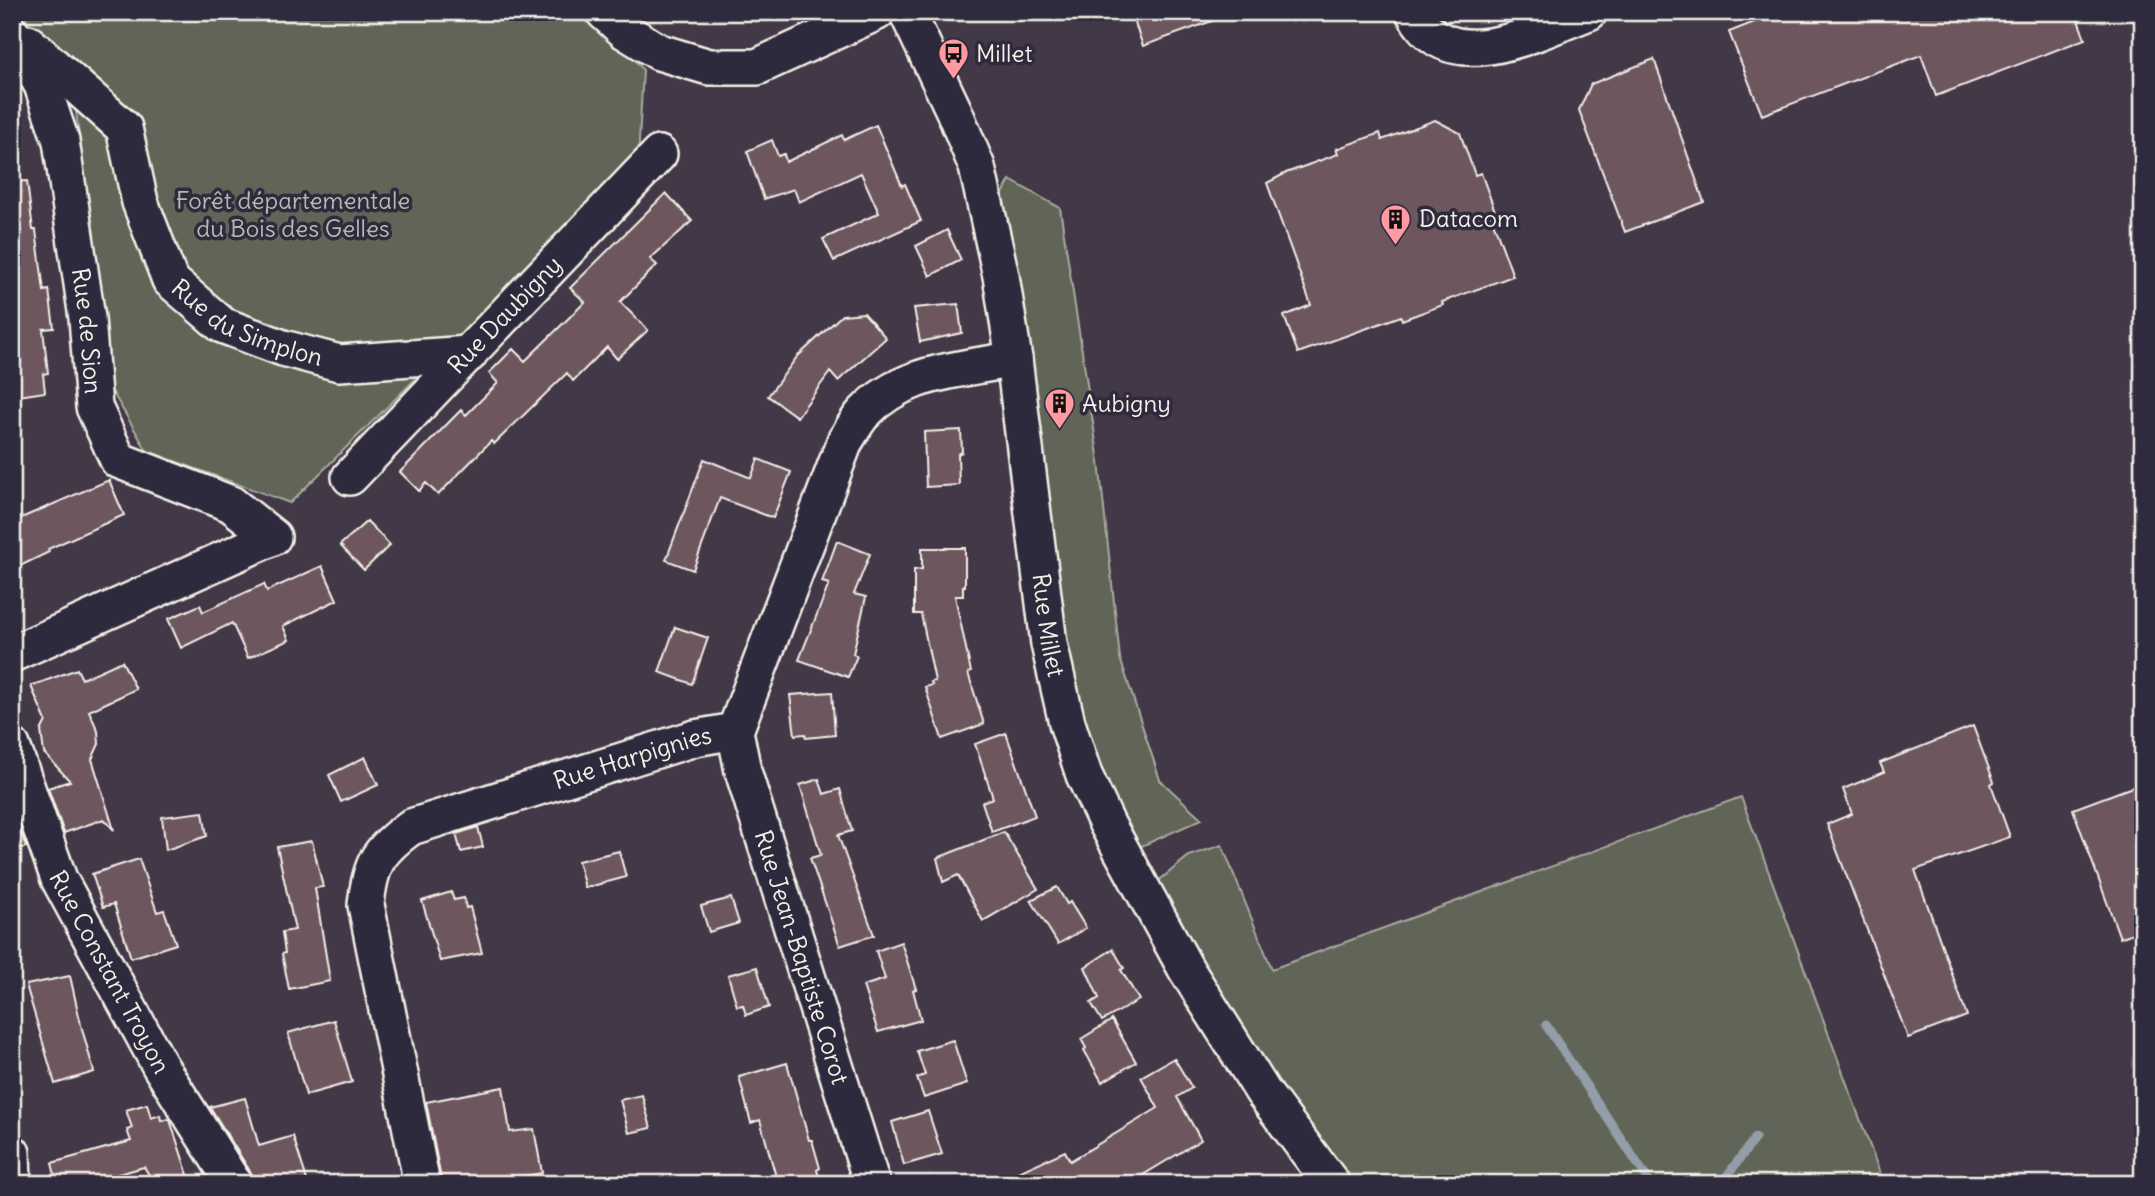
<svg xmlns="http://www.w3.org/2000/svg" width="2155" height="1196" viewBox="0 0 2155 1196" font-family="Delius,sans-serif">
	<rect width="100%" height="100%" fill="#423847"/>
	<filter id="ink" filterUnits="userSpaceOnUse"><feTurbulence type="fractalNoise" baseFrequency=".0143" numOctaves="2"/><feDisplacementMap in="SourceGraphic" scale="14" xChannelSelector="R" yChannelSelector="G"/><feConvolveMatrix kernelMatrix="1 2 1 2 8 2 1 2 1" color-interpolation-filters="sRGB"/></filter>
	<g filter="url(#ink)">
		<path fill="#616558" stroke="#aaaba0" stroke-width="2" d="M 23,12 L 597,12 L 643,70 L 638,159 L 290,503 L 147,451 L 99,369 L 97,279 L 76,112 Z
			M 1010,180 L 1060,208 L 1099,462 L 1120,658 L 1160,780 L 1202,819 L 1133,850 L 1072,711 L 998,203 Z
			M 1741,797 L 1884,1184 L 1347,1184 L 1259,1073 L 1156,883 L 1189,856 L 1222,845 L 1272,969 Z"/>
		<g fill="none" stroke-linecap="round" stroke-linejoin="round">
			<path stroke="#939ea8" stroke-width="9" d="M 1546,1025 L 1651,1184
				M 1721,1184 L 1755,1138"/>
		</g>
		<path fill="#6e575e" stroke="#f4f1e8" stroke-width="2" d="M 1131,12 L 1228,12 L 1229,15 L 1143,46 Z
			M 1780,12 L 2075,12 L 2085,39 L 1936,96 L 1921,55 L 1762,115 L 1729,32 Z
			M 1654,59 L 1704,202 L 1625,232 L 1579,110 L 1591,84 Z
			M 1435,120 L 1460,133 L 1475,175 L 1481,173 L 1496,214 L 1491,216 L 1513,276 L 1442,302 L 1443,305 L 1402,320 L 1401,316 L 1298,353 L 1284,316 L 1311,305 L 1267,183 L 1286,173 L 1338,154 L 1336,149 L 1380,133 L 1382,140 Z
			M 876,125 L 902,186 L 905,184 L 921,221 L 834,261 L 823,239 L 879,213 L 861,173 L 799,202 L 794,189 L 764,199 L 747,151 L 772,140 L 778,156 L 784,154 L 786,162 L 842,135 L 844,140 Z
			M 27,181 L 33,230 L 36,230 L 37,238 L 44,291 L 49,290 L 54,328 L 43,329 L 48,373 L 43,374 L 45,392 L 12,397 L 12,351 L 18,351 L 12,303 L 12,182 Z
			M 666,193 L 692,221 L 650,259 L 657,265 L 620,302 L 648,330 L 617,359 L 607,347 L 573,381 L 567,373 L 494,444 L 491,441 L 438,495 L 426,483 L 419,491 L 400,472 L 461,410 L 466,415 L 498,383 L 489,373 L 513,349 L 525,361 L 585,302 L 570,288 Z
			M 947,230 L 961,260 L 930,276 L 916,246 Z
			M 958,304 L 962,333 L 920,342 L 914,308 Z
			M 864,313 L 886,338 L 838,381 L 830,372 L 797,417 L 768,396 L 797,357 L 842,315 Z
			M 961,430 L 962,452 L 958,454 L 959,485 L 926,487 L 924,432 Z
			M 704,459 L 751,478 L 758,459 L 791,472 L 773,518 L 720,498 L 693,570 L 666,560 Z
			M 109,480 L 124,515 L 48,549 L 49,552 L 12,570 L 12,522 Z
			M 367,521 L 390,545 L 364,570 L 340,545 Z
			M 837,541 L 870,554 L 854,594 L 866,597 L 853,654 L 857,656 L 848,677 L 799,660 L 829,584 L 822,582 Z
			M 922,548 L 965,548 L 965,586 L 963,586 L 963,596 L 955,596 L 971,672 L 968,673 L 984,724 L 942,739 L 925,687 L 932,685 L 931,682 L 935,681 L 921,614 L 914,614 L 914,570 L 922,569 Z
			M 322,566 L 337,600 L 283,626 L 289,640 L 248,658 L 232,623 L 181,648 L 168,619 L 200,605 L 203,612 L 264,584 L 267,591 Z
			M 675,627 L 708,638 L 692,684 L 659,672 Z
			M 122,661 L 136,689 L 89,711 L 98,731 L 99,744 L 92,759 L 114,830 L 104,819 L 64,833 L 48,788 L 70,781 L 44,753 L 41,731 L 46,721 L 31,686 L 77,669 L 82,679 Z
			M 832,692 L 835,735 L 806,738 L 805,734 L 795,735 L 790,695 Z
			M 1973,726 L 1994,782 L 1991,784 L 2010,837 L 1915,870 L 1967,1016 L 1908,1038 L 1827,824 L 1852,814 L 1843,789 L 1884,772 L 1880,763 Z
			M 1006,733 L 1035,816 L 992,832 L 982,802 L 993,798 L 975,744 Z
			M 365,757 L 378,785 L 341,802 L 329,775 Z
			M 819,779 L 824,794 L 840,789 L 852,831 L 838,835 L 874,935 L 840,946 L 810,858 L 821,855 L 800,785 Z
			M 2143,783 L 2143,929 L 2120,938 L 2073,809 Z
			M 12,807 L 26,847 L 12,851 Z
			M 203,812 L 207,836 L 166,850 L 162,817 Z
			M 478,827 L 483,847 L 461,852 L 456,834 Z
			M 1004,832 L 1038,889 L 983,921 L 958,875 L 943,882 L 937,858 Z
			M 312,841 L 323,887 L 315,888 L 330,981 L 289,989 L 282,954 L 285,953 L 282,932 L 295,930 L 277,847 Z
			M 619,851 L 626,877 L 585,888 L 578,861 Z
			M 139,859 L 157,912 L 164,910 L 176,944 L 131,958 L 114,904 L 103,907 L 92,874 Z
			M 1057,887 L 1067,904 L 1070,902 L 1086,928 L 1058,944 L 1031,900 Z
			M 451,892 L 454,900 L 464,898 L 466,908 L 470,907 L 482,953 L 440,961 L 422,901 Z
			M 731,898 L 739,923 L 709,932 L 701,906 Z
			M 901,942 L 916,989 L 913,990 L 921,1020 L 878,1032 L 863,986 L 885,979 L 876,951 Z
			M 1113,949 L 1124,968 L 1121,970 L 1139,1000 L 1102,1021 L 1091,1003 L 1099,998 L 1085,967 Z
			M 757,967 L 769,1007 L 746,1015 L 743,1005 L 737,1006 L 728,975 Z
			M 70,976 L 81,1025 L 94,1072 L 55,1084 L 26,985 Z
			M 334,1020 L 352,1082 L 306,1095 L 288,1033 Z
			M 1112,1020 L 1136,1062 L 1102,1082 L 1084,1050 L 1086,1048 L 1081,1039 Z
			M 953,1040 L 967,1084 L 924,1098 L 917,1078 L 925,1075 L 917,1051 Z
			M 1174,1058 L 1192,1088 L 1177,1097 L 1201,1140 L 1128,1184 L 992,1184 L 1065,1151 L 1070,1161 L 1158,1108 L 1141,1077 Z
			M 787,1063 L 809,1140 L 812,1140 L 820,1168 L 817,1170 L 821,1184 L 778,1184 L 760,1120 L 751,1123 L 739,1077 Z
			M 503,1087 L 510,1132 L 534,1129 L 542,1173 L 482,1184 L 442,1184 L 426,1102 Z
			M 642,1095 L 651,1128 L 629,1133 L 620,1100 Z
			M 245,1098 L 259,1146 L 293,1136 L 307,1180 L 295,1184 L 254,1184 L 251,1173 L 210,1107 Z
			M 147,1104 L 151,1118 L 160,1115 L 161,1121 L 169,1119 L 170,1120 L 191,1184 L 155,1184 L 144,1167 L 83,1184 L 57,1184 L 52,1163 L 131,1141 L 127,1130 L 132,1128 L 126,1110 Z
			M 928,1111 L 942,1154 L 904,1165 L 892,1122 Z"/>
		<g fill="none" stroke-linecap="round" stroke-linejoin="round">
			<defs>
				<g id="minor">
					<path d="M 604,12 L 625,31 L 659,52 L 709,67 L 757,67 L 877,12"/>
					<path id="s1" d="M 907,12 L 954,111 L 977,167 L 1001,276 L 1014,359 L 1049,644 L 1067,723 L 1084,775 L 1107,824 L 1186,969 L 1263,1092 L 1332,1184"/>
					<path d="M 1414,12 C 1449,81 1537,31 1589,12"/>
					<path id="s2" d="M 12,34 L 42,85 L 61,141 L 87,318 L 94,407 L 118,460 L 231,504 L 273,537 L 12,654"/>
					<path id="s3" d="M 28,43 L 124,128 L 140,202 L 170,280 L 222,325 L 283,348 L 339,363 L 469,354"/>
					<path id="s4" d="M 350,477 L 659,154"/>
					<path d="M 735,731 L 845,441 C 851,432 856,422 863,414 C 904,370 959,371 1014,359"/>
					<path id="s5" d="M 735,731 L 743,771 L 872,1184"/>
					<path id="s6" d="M 12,746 L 59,879 L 160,1066 L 234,1184"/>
					<path d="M 12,1153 L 13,1184"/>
					<path id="s7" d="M 422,1184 L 366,905 C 370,865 377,851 411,827 L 695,738 L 735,731"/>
				</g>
			</defs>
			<use href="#minor" stroke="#f4f1e8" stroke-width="40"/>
			<use href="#minor" stroke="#2f2a3d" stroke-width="35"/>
		</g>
	</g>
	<defs>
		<symbol id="bus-pin" viewBox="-11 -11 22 30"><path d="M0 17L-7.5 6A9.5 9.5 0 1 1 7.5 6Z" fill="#ff9aa2" stroke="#2f2a3d"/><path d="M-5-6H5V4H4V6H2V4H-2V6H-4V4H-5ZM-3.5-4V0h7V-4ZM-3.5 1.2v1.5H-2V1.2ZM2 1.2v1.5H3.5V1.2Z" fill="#111"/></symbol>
		<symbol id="building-pin" viewBox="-11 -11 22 30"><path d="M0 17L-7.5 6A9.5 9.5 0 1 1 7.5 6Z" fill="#ff9aa2" stroke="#2f2a3d"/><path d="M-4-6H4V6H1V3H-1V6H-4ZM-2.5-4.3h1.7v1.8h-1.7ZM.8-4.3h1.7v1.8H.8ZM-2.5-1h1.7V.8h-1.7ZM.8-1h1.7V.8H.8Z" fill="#111"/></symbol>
	</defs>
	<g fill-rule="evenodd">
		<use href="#bus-pin" x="936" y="36" width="35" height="47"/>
		<use href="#building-pin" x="1378" y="202" width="35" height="47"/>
		<use href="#building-pin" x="1042" y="386" width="35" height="47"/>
	</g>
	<g text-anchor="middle" stroke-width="7" stroke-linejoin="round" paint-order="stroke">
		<g font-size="24" fill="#f4f1e8" stroke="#2f2a3d" text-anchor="start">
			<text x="976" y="62">Millet</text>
			<text x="1419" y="227">Datacom</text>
			<text x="1082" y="412">Aubigny</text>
		</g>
		<g font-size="24" fill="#b9b9ae" stroke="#2f2a3d">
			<text x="293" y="209">Forêt départementale<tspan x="293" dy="28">du Bois des Gelles</tspan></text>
		</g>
		<g font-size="24" fill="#f4f1e8" stroke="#2f2a3d">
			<text dy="8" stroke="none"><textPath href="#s4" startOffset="224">Rue Daubigny</textPath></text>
			<text dy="8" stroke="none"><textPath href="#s3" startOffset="378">Rue du Simplon</textPath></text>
			<text dy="8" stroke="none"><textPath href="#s2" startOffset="310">Rue de Sion</textPath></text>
			<text dy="8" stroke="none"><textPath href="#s1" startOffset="634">Rue Millet</textPath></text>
			<text dy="8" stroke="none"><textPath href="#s7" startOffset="611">Rue Harpignies</textPath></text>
			<text dy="8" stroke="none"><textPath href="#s5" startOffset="236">Rue Jean-Baptiste Corot</textPath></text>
			<text dy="8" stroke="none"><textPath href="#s6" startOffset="247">Rue Constant Troyon</textPath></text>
		</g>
	</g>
	<rect width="2155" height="1196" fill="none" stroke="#2f2a3d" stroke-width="42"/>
	<rect x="21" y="21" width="2113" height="1154" fill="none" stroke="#f4f1e8" stroke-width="2.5" filter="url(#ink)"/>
</svg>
